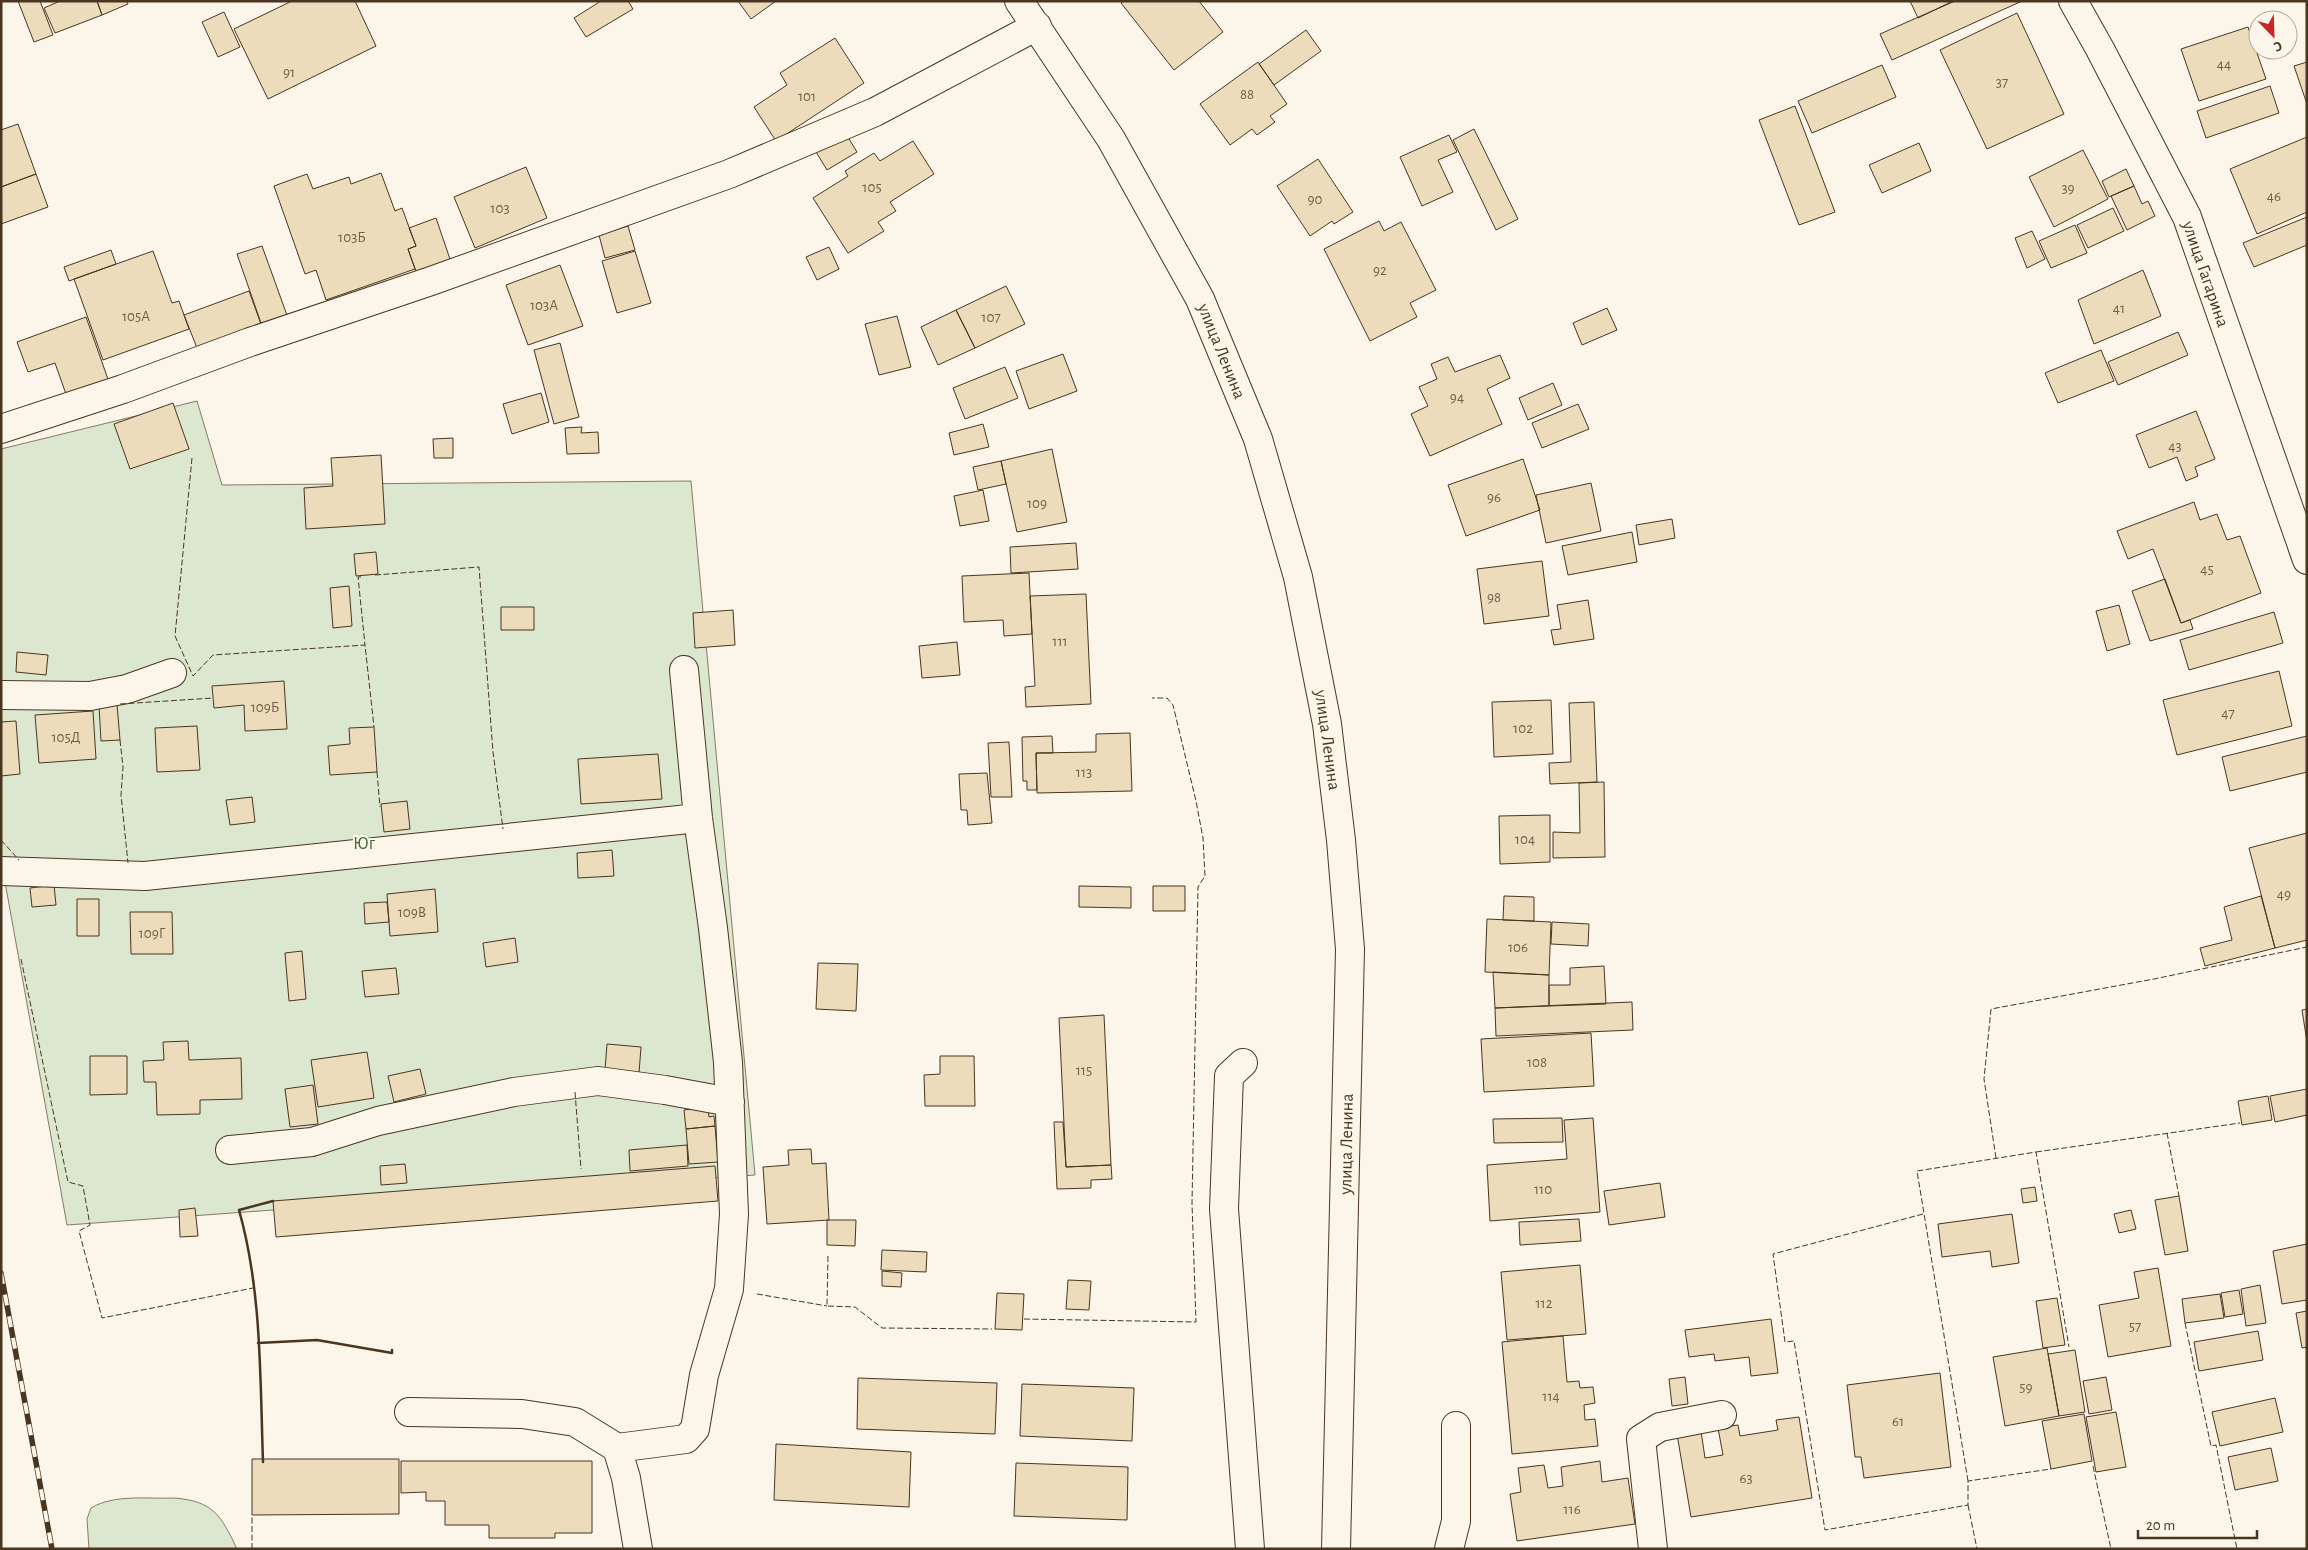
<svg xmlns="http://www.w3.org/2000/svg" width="2308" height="1550" viewBox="0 0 2308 1550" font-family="'Alegreya Sans',sans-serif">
	<rect width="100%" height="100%" fill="#fbf6e9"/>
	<path fill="#dce7d0" stroke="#887966" d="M 197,401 L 222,485 L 691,481 L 755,1175 L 67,1225 L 1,860 L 1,449 Z
		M 174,1498 C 213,1501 221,1515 237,1549 L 89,1549 L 87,1519 L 91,1508 C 114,1494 148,1499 174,1498 Z"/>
	<path fill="#ecdcbc" stroke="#4a3520" d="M 18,1 L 40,1 L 53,35 L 34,42 Z
		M 60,1 L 97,1 L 102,15 L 55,33 L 44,8 Z
		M 97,1 L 127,1 L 128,4 L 102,15 Z
		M 292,1 L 355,1 L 376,46 L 268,99 L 234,29 Z
		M 601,1 L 628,1 L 633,9 L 586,37 L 574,18 Z
		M 738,1 L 776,1 L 751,19 Z
		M 1124,1 L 1199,1 L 1223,32 L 1174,70 L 1121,3 Z
		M 1910,1 L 1953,1 L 1918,18 Z
		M 1955,1 L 2022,1 L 1892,60 L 1880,34 Z
		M 224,12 L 240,47 L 218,57 L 202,22 Z
		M 2017,13 L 2064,114 L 1987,149 L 1940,50 Z
		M 2248,27 L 2266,79 L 2199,101 L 2181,49 Z
		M 1306,30 L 1321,51 L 1274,85 L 1259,64 Z
		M 835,38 L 864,83 L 776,141 L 754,107 L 787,85 L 780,73 Z
		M 1258,62 L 1287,104 L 1270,116 L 1275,122 L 1257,135 L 1252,129 L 1230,145 L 1200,104 Z
		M 2307,62 L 2307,104 L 2294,66 Z
		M 1882,65 L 1896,97 L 1812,133 L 1798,101 Z
		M 2270,86 L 2279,113 L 2206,138 L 2197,111 Z
		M 1795,106 L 1835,212 L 1799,225 L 1759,120 Z
		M 18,124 L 36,174 L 1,187 L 1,130 Z
		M 843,129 L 857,152 L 827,170 L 813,147 Z
		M 1474,129 L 1518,219 L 1496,230 L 1453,140 Z
		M 1449,135 L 1457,152 L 1438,160 L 1453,192 L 1422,206 L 1400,157 Z
		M 2307,137 L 2307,212 L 2257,234 L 2230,169 Z
		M 913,141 L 934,174 L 890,202 L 896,211 L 878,222 L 884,231 L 848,253 L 813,198 L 848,176 L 845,171 L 874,153 L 880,161 Z
		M 1919,143 L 1931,171 L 1882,193 L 1869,165 Z
		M 2083,150 L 2108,199 L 2054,227 L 2029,177 Z
		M 1318,159 L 1353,212 L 1334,224 L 1332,221 L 1310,236 L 1277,186 Z
		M 526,167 L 547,218 L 475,248 L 454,197 Z
		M 2126,169 L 2134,186 L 2109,197 L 2102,181 Z
		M 381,173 L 395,211 L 402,208 L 416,246 L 408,249 L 415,269 L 326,300 L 316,270 L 305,274 L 274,186 L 307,174 L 313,189 L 349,177 L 351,184 Z
		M 36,174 L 48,207 L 1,224 L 1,187 Z
		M 2134,186 L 2142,204 L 2148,201 L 2155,216 L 2127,230 L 2111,196 Z
		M 2113,208 L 2124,231 L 2088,248 L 2077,225 Z
		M 2307,217 L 2307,245 L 2254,267 L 2243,243 Z
		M 436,218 L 452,265 L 418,277 L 408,249 L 416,246 L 409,228 Z
		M 1379,221 L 1384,231 L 1401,222 L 1436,290 L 1410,303 L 1417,317 L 1370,341 L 1324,249 Z
		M 2075,225 L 2087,253 L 2051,268 L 2039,241 Z
		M 628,226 L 635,250 L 605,258 L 599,235 Z
		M 2032,231 L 2045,259 L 2027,268 L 2015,238 Z
		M 262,246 L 288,318 L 262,326 L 237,254 Z
		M 829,247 L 839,269 L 817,280 L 806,257 Z
		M 111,250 L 116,264 L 69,281 L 64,267 Z
		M 153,251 L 172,303 L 179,301 L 189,329 L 103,360 L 74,279 Z
		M 635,251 L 651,303 L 617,313 L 602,261 Z
		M 560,265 L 583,326 L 528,345 L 506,285 Z
		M 2143,270 L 2161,316 L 2094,344 L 2078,300 Z
		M 1006,286 L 1025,324 L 975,348 L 956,310 Z
		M 249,291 L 261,324 L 197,348 L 184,315 Z
		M 1607,308 L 1617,330 L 1582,345 L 1573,323 Z
		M 956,310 L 975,348 L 938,365 L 921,327 Z
		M 897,316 L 911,367 L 879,375 L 865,324 Z
		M 86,317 L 109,382 L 67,397 L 55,363 L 28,372 L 17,342 Z
		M 2178,332 L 2188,355 L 2118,385 L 2108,362 Z
		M 560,343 L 579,417 L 554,424 L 534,350 Z
		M 2101,350 L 2114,381 L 2058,403 L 2045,373 Z
		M 1063,354 L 1077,391 L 1029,409 L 1016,371 Z
		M 1500,355 L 1510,378 L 1487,389 L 1502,424 L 1430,456 L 1411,414 L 1428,406 L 1419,387 L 1437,379 L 1431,364 L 1448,357 L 1455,372 Z
		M 1005,367 L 1018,398 L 965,419 L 953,388 Z
		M 1553,383 L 1562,405 L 1528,420 L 1519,398 Z
		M 541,393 L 549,422 L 512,434 L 503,404 Z
		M 173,403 L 189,449 L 130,469 L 114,424 Z
		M 1578,404 L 1589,429 L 1542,448 L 1532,423 Z
		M 2196,411 L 2215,459 L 2195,467 L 2198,476 L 2186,481 L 2177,457 L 2149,468 L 2136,435 Z
		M 983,424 L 989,447 L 954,455 L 949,433 Z
		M 582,427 L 581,433 L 598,432 L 599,453 L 567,454 L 565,428 Z
		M 453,438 L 453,458 L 434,458 L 433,439 Z
		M 1052,449 L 1067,522 L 1017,532 L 1001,461 Z
		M 381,455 L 385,524 L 306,529 L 304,488 L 333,486 L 331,458 Z
		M 1523,459 L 1540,510 L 1466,536 L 1448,485 Z
		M 1001,461 L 1006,484 L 978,490 L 973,467 Z
		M 1591,483 L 1601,531 L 1546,543 L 1536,495 Z
		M 983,490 L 989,521 L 960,526 L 954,496 Z
		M 2194,502 L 2200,520 L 2217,514 L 2227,540 L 2240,536 L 2261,593 L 2181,623 L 2153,549 L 2128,559 L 2117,531 Z
		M 1672,519 L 1675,538 L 1639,545 L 1636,525 Z
		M 1632,532 L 1637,562 L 1568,575 L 1562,546 Z
		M 1076,543 L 1078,569 L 1011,573 L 1010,547 Z
		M 376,552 L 378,574 L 356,576 L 354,554 Z
		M 1542,561 L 1549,616 L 1484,624 L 1477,569 Z
		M 1029,573 L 1032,634 L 1004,636 L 1003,620 L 964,622 L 962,576 Z
		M 2165,579 L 2181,623 L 2190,620 L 2193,629 L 2150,641 L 2132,591 Z
		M 349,586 L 352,626 L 333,628 L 330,588 Z
		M 1086,594 L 1091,704 L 1026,707 L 1025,687 L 1035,686 L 1030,596 Z
		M 1588,600 L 1594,639 L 1554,645 L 1551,630 L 1561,629 L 1557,605 Z
		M 2119,605 L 2130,644 L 2107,651 L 2096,611 Z
		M 501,607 L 534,607 L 534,630 L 501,630 Z
		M 733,610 L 735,645 L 695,648 L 693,613 Z
		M 2274,612 L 2283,643 L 2189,670 L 2180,640 Z
		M 957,642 L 960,675 L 922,678 L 919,646 Z
		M 17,652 L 48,655 L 46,675 L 16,672 Z
		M 2279,671 L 2292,726 L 2177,755 L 2163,700 Z
		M 284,681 L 287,729 L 245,731 L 244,705 L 214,708 L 212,686 Z
		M 1551,700 L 1553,754 L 1494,757 L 1492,702 Z
		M 1594,702 L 1597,782 L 1550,784 L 1549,763 L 1571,762 L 1569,703 Z
		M 117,704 L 120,740 L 101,741 L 99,706 Z
		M 93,711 L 96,759 L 39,763 L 35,715 Z
		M 16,721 L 20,774 L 1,776 L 1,722 Z
		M 197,726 L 200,770 L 157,772 L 155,728 Z
		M 374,727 L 377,772 L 330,775 L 328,746 L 350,744 L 349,728 Z
		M 1130,733 L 1132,791 L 1037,793 L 1036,753 L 1096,752 L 1096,734 Z
		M 1052,736 L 1053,753 L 1036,753 L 1037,790 L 1027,790 L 1027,781 L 1023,781 L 1022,737 Z
		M 2307,736 L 2307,772 L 2230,791 L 2222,757 Z
		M 1009,742 L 1012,797 L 991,797 L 988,743 Z
		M 658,754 L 662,799 L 581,804 L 578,759 Z
		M 987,773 L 992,823 L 968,825 L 967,810 L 961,810 L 959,774 Z
		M 1604,782 L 1605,857 L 1553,858 L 1553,832 L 1580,833 L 1579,783 Z
		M 252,797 L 255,822 L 230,825 L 226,800 Z
		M 407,801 L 410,829 L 384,832 L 381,804 Z
		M 1550,815 L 1550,862 L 1500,864 L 1499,816 Z
		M 2307,833 L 2307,940 L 2275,948 L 2249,848 Z
		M 612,850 L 614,876 L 578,878 L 577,853 Z
		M 54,885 L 56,905 L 32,907 L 30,888 Z
		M 1079,886 L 1131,887 L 1131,908 L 1079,907 Z
		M 1153,886 L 1185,886 L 1185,911 L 1153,911 Z
		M 435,889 L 438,932 L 390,936 L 387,894 Z
		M 1504,896 L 1534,897 L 1534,921 L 1503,920 Z
		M 2261,896 L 2275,948 L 2205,966 L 2200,948 L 2232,940 L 2224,907 Z
		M 77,899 L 99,899 L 99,936 L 77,936 Z
		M 387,902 L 389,922 L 365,924 L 364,903 Z
		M 130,912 L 172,912 L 173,954 L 131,954 Z
		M 1487,919 L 1551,922 L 1549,975 L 1485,972 Z
		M 1552,922 L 1589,924 L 1588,946 L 1551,944 Z
		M 515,938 L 518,962 L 486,967 L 483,943 Z
		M 302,951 L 306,999 L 289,1001 L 285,953 Z
		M 818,963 L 858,964 L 856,1011 L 816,1009 Z
		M 1604,966 L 1606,1004 L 1549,1006 L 1549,985 L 1570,985 L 1570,968 Z
		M 396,968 L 399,994 L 365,997 L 362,971 Z
		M 1493,972 L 1549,975 L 1549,1006 L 1495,1008 Z
		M 1632,1002 L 1633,1030 L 1496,1036 L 1495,1008 Z
		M 2307,1009 L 2307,1042 L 2302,1010 Z
		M 1104,1015 L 1111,1165 L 1066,1167 L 1059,1018 Z
		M 1591,1033 L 1594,1086 L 1484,1092 L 1481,1039 Z
		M 188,1041 L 189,1060 L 241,1058 L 242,1099 L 200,1100 L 200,1114 L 157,1115 L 156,1082 L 144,1082 L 143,1061 L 164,1060 L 163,1042 Z
		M 607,1044 L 641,1047 L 639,1073 L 605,1070 Z
		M 367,1052 L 374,1098 L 318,1107 L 311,1060 Z
		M 90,1056 L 127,1056 L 127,1094 L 90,1095 Z
		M 940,1056 L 974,1056 L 975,1106 L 925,1106 L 924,1075 L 940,1074 Z
		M 420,1069 L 426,1094 L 394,1102 L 388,1076 Z
		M 313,1085 L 318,1124 L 290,1127 L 285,1089 Z
		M 2307,1089 L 2307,1115 L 2275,1122 L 2270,1096 Z
		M 2268,1096 L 2272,1120 L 2242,1125 L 2238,1101 Z
		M 708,1107 L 709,1117 L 714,1116 L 715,1126 L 686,1129 L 684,1110 Z
		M 1562,1118 L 1563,1142 L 1494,1143 L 1493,1119 Z
		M 1593,1118 L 1600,1212 L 1490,1221 L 1487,1165 L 1567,1159 L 1564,1120 Z
		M 1054,1122 L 1063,1122 L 1066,1167 L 1111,1165 L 1112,1179 L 1091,1180 L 1091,1188 L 1057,1189 Z
		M 715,1126 L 718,1162 L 689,1164 L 686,1129 Z
		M 687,1145 L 688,1166 L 630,1171 L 629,1150 Z
		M 811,1149 L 812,1164 L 826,1163 L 829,1220 L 767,1224 L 763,1167 L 789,1165 L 788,1150 Z
		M 405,1164 L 407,1183 L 381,1185 L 380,1166 Z
		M 715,1166 L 718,1201 L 276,1237 L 273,1201 Z
		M 1660,1183 L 1665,1217 L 1609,1225 L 1604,1191 Z
		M 2035,1187 L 2037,1201 L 2023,1203 L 2021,1189 Z
		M 2179,1196 L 2188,1251 L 2165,1255 L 2155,1200 Z
		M 195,1208 L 198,1236 L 180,1237 L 179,1210 Z
		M 2131,1210 L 2136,1229 L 2119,1233 L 2114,1214 Z
		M 2012,1214 L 2019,1263 L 1992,1267 L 1990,1251 L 1942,1257 L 1938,1224 Z
		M 1579,1219 L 1581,1241 L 1520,1245 L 1519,1222 Z
		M 827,1220 L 856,1220 L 855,1246 L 827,1245 Z
		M 2307,1244 L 2307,1300 L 2282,1304 L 2273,1251 Z
		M 882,1250 L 927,1252 L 926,1272 L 881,1270 Z
		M 1580,1265 L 1586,1334 L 1507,1340 L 1501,1272 Z
		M 2158,1268 L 2171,1346 L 2108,1357 L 2099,1305 L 2139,1298 L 2134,1272 Z
		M 882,1271 L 902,1273 L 901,1287 L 882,1286 Z
		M 1068,1280 L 1091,1281 L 1089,1310 L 1066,1309 Z
		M 2260,1285 L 2266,1323 L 2246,1326 L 2241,1289 Z
		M 2239,1290 L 2243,1314 L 2225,1317 L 2221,1293 Z
		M 997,1293 L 1024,1294 L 1022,1330 L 995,1329 Z
		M 2220,1294 L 2224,1318 L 2185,1323 L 2182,1299 Z
		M 2057,1298 L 2065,1345 L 2043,1348 L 2036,1301 Z
		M 2307,1311 L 2307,1347 L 2302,1348 L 2296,1313 Z
		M 1771,1319 L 1778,1373 L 1751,1376 L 1749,1357 L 1715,1361 L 1714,1354 L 1689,1357 L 1685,1330 Z
		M 2258,1331 L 2263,1360 L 2199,1371 L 2194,1342 Z
		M 1563,1336 L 1567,1382 L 1579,1381 L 1580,1388 L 1593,1387 L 1595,1403 L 1584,1405 L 1585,1420 L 1595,1419 L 1598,1446 L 1512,1454 L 1502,1342 Z
		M 2047,1348 L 2059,1416 L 2005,1426 L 1993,1357 Z
		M 2075,1350 L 2085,1412 L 2059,1416 L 2048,1354 Z
		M 1940,1373 L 1951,1467 L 1864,1478 L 1861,1457 L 1855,1457 L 1847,1385 Z
		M 1685,1377 L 1688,1404 L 1672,1406 L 1669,1379 Z
		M 2106,1377 L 2112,1410 L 2089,1414 L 2083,1381 Z
		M 858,1378 L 997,1383 L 995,1434 L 857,1429 Z
		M 1022,1384 L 1134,1388 L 1132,1441 L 1020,1436 Z
		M 2275,1398 L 2283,1432 L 2220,1446 L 2212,1412 Z
		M 2116,1412 L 2126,1467 L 2096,1472 L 2086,1417 Z
		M 2084,1414 L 2092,1461 L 2051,1469 L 2042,1421 Z
		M 1799,1417 L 1812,1498 L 1691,1517 L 1677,1434 L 1701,1431 L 1705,1458 L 1723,1455 L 1718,1428 L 1738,1425 L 1740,1436 L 1778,1430 L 1776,1420 Z
		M 776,1444 L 911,1452 L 909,1507 L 774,1500 Z
		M 2271,1448 L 2278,1481 L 2235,1490 L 2228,1457 Z
		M 252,1459 L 399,1459 L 399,1514 L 252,1515 Z
		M 401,1461 L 592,1461 L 592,1533 L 555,1533 L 555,1538 L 489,1538 L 489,1525 L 445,1525 L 445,1501 L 426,1501 L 426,1492 L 401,1493 Z
		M 1600,1461 L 1602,1482 L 1628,1478 L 1635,1524 L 1517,1541 L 1510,1494 L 1521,1492 L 1518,1468 L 1544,1465 L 1548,1488 L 1563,1486 L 1561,1467 Z
		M 1016,1463 L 1128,1467 L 1127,1520 L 1014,1516 Z"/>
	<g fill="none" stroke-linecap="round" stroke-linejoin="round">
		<defs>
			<path id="minor" d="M 2073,1 L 2100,49 L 2187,217 L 2307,560
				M 1,429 L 123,389 L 250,342 L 431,281 L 729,174 L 875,112 L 1037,26
				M 1,695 L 90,696 L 127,689 L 172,673
				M 1,871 L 145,876 L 698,818
				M 1243,1063 L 1229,1076 L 1224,1209 L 1250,1549
				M 230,1150 L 312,1142 L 378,1121 L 514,1092 L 598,1081 L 665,1090 L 730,1102
				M 409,1412 L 522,1414 L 575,1422 L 617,1448 L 626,1478 L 638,1549
				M 617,1448 L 686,1439 L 695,1429 L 704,1375 L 729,1289 L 734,1214 L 728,1062 L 713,928 L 698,818 L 684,670
				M 1449,1549 L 1456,1521 L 1456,1426
				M 1653,1549 L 1641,1439 L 1660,1427 L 1722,1415"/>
			<path id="major" d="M 1019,1 L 1111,139 L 1200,299 L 1258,439 L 1298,577 L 1327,724 L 1341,840 L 1350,949 L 1336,1549"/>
		</defs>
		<use href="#minor" stroke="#4a3520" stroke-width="30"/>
		<use href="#major" stroke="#4a3520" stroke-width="30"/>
		<use href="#minor" stroke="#fbf6e9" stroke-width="28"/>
		<use href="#major" stroke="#fbf6e9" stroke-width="28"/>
		<defs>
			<path id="rail" d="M 1,1273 L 52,1549"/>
		</defs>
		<use href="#rail" stroke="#4a3520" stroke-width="5.5"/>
		<use href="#rail" stroke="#fbf6e9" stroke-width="4" stroke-dasharray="11" stroke-linecap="butt"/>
		<path stroke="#4a3520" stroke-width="1" stroke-dasharray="6 2.5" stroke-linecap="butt" d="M 192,458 L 175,636 L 193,676 L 213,655 L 365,645 L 374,727
			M 375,575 L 479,567 L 493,752 L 503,829
			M 361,577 L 358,577 L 365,645
			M 120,704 L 213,698
			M 120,740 L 123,767 L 121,795 L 128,863
			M 377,772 L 380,807
			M 1,840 L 19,860
			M 21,959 L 68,1182 L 83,1186 L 90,1225 L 79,1231 L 102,1318 L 253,1288
			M 575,1092 L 581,1169
			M 2167,1133 L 2179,1196
			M 2036,1152 L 2240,1123
			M 1996,1158 L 1984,1079 L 1991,1009 L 2154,979 L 2307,947
			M 1923,1214 L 1773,1254 L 1785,1342 L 1794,1341 L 1825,1530 L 1968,1505 L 1968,1481 L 2051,1469
			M 828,1256 L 827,1306 L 855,1307 L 882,1328 L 992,1329
			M 757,1294 L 827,1306
			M 1024,1319 L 1196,1322 L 1192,1203 L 1198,887 L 1205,876 L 1203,838 L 1196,801 L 1173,705 L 1167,698 L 1152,698
			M 2185,1323 L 2211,1446 L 2216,1445 L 2237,1549
			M 2093,1466 L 2111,1549
			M 1968,1481 L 1917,1171 L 2036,1152 L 2069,1347
			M 1968,1505 L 1977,1549
			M 252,1549 L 252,1515"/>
		<path stroke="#4a3520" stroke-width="2.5" d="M 258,1343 L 317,1340 L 392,1353 L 392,1350
			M 263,1462 C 260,1379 262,1291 239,1210 L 273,1201"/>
	</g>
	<g text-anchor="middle" stroke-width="4" stroke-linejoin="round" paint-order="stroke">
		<g font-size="15" fill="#725f47">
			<text x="2224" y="69">44</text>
			<text x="289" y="77">91</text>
			<text x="2002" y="87">37</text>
			<text x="1247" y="99">88</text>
			<text x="807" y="101">101</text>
			<text x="872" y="192">105</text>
			<text x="2068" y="193">39</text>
			<text x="2274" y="201">46</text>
			<text x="1315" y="204">90</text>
			<text x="500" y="213">103</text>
			<text x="352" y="242">103Б</text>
			<text x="1380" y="275">92</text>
			<text x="544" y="310">103А</text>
			<text x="2119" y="313">41</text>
			<text x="136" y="321">105А</text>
			<text x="991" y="322">107</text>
			<text x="1457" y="402">94</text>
			<text x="2175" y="451">43</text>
			<text x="1494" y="502">96</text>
			<text x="1037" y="508">109</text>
			<text x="2207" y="574">45</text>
			<text x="1494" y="602">98</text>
			<text x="1060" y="646">111</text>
			<text x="265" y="712">109Б</text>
			<text x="2228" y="718">47</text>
			<text x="1523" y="733">102</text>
			<text x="66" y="742">105Д</text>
			<text x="1084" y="777">113</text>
			<text x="1525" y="844">104</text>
			<text x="2284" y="899">49</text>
			<text x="412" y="917">109В</text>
			<text x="152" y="938">109Г</text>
			<text x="1518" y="952">106</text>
			<text x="1537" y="1067">108</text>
			<text x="1084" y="1075">115</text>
			<text x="1543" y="1194">110</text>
			<text x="1544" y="1308">112</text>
			<text x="2135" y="1331">57</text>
			<text x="2026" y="1392">59</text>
			<text x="1551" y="1401">114</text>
			<text x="1898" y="1426">61</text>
			<text x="1746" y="1483">63</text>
			<text x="1572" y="1514">116</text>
		</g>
		<g font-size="18" fill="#4a3520" stroke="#fbf6e9">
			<text transform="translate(2206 274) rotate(71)" y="6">улица Гагарина</text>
			<text transform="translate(1222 351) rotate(68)" y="6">улица Ленина</text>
			<text transform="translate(1328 740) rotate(82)" y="6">улица Ленина</text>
			<text transform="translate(1346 1144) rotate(-89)" y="6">улица Ленина</text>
		</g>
		<g font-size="18" fill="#436837" stroke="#fbf6e9">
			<text x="364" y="849">Юг</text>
		</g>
	</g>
	<rect width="2308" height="1550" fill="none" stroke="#4a3520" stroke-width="5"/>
	<g transform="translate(2273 35) rotate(157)"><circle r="24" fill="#fbf6e9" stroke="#b4a999"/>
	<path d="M0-4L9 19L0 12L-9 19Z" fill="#c62828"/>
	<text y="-8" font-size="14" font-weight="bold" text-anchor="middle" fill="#4a3520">С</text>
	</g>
	<path d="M2138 1530v8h119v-8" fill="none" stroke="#4a3520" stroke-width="2.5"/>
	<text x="2146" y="1530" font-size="15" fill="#4a3520" stroke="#fbf6e9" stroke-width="4" paint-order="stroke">20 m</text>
</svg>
